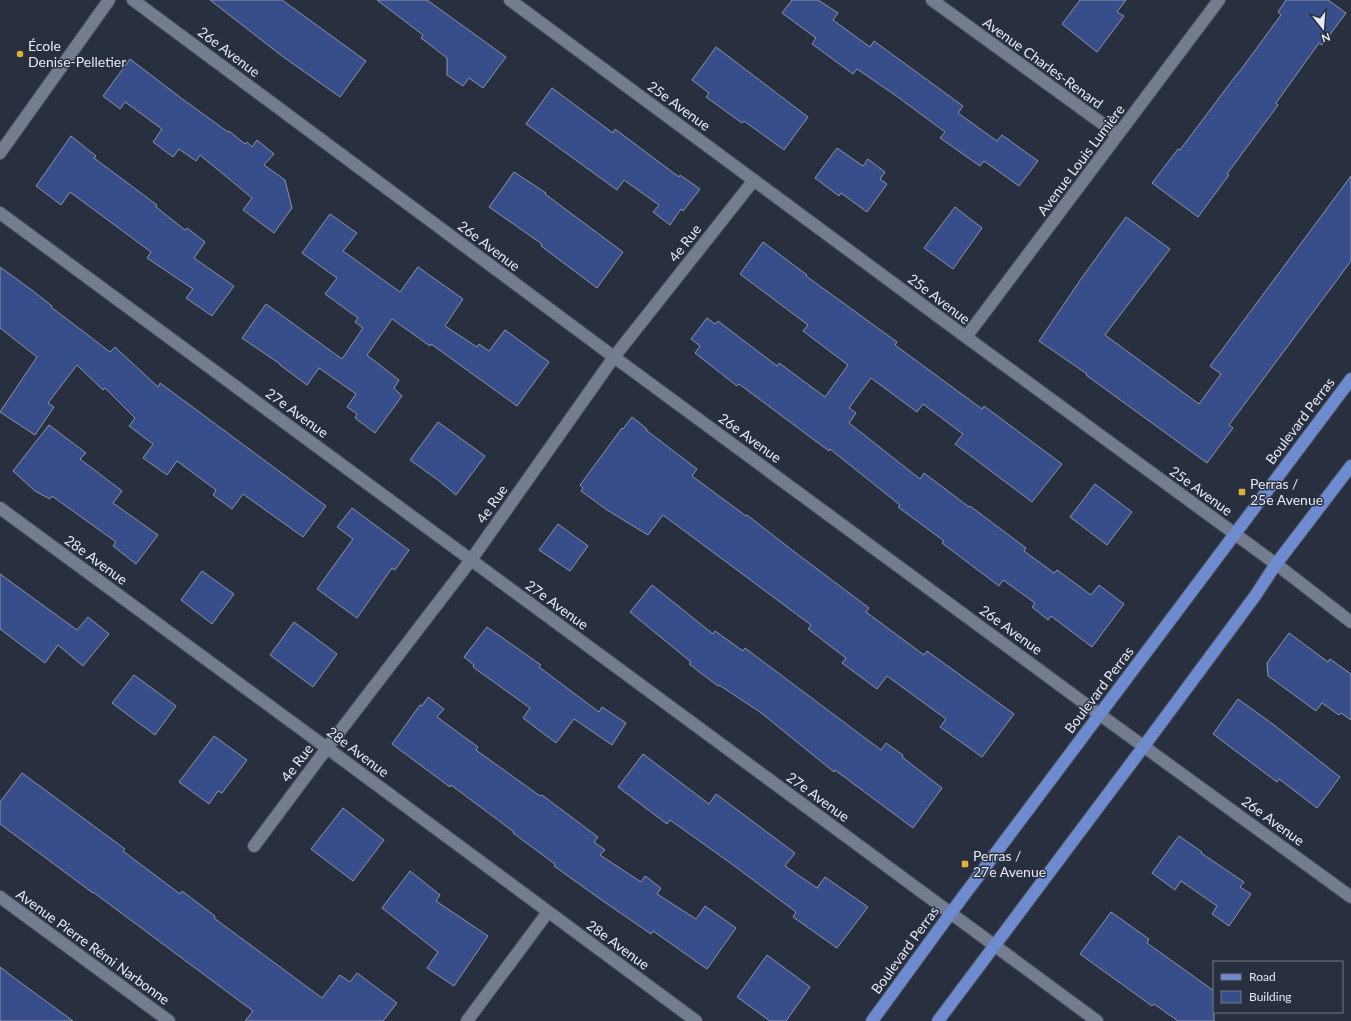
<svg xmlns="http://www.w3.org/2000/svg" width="1351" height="1021" viewBox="0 0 1351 1021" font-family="Lato,sans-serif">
	<rect width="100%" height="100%" fill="#282f3f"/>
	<path fill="#374e8b" stroke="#8b94a7" d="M 210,0 L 282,0 L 366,61 L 340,97 L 282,56 Z
		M 377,0 L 427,0 L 506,57 L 483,88 L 469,78 L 463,86 L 447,75 L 447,58 L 421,38 L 423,35 Z
		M 792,0 L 818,0 L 838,13 L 833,20 L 870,47 L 874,41 L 963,106 L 958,113 L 997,141 L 1002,135 L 1038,161 L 1019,186 L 984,161 L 980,166 L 940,138 L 945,132 L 895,95 L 857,69 L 853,74 L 812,44 L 816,38 L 782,13 Z
		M 1080,0 L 1126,0 L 1117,12 L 1124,16 L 1097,52 L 1062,24 Z
		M 1286,0 L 1328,0 L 1346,13 L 1322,45 L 1319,43 L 1276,103 L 1278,105 L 1227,174 L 1229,175 L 1198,217 L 1152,183 L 1178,149 L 1180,150 L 1237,74 L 1237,75 L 1281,15 L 1278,12 Z
		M 716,47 L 808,117 L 784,150 L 744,121 L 742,123 L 706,97 L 709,93 L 692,80 Z
		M 130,59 L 181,98 L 228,132 L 229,131 L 245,144 L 247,142 L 252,147 L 257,140 L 274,154 L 264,165 L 285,180 L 292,208 L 274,233 L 243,210 L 252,198 L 200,155 L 196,161 L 179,149 L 173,157 L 153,142 L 162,129 L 125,102 L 120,109 L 103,96 Z
		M 552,88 L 613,133 L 615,129 L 679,177 L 680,175 L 700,189 L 683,211 L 681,209 L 670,225 L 653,212 L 659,205 L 624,180 L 617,190 L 526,124 Z
		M 71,136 L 96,156 L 94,158 L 157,205 L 156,207 L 185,230 L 187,228 L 205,242 L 194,258 L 234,286 L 212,316 L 186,298 L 193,289 L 147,258 L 151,252 L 70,192 L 61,205 L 36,186 Z
		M 837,148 L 863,166 L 868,159 L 885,172 L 880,179 L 887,184 L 867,212 L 841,193 L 839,196 L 815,178 Z
		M 514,172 L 546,193 L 545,194 L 623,252 L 597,288 L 541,246 L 542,244 L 489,207 Z
		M 1351,176 L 1351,261 L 1229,425 L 1233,428 L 1207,463 L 1086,375 L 1087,374 L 1039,341 L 1083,276 L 1126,217 L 1170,249 L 1105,335 L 1199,404 L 1221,374 L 1210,366 Z
		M 955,207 L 982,228 L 953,269 L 924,248 Z
		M 330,214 L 357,233 L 343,251 L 400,292 L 418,267 L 463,299 L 445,326 L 477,347 L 479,344 L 489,351 L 505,330 L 549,362 L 517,406 L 431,344 L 430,346 L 392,319 L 367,355 L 399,380 L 394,388 L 402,396 L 375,433 L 355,418 L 357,414 L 347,407 L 356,394 L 319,368 L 307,385 L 280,365 L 280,364 L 242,338 L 266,304 L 342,359 L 363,328 L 355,322 L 358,318 L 325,294 L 337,278 L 302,253 Z
		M 763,242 L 807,275 L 806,276 L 897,342 L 895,345 L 982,409 L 984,406 L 1062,464 L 1032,502 L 955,444 L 963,434 L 923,404 L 917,412 L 871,378 L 849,408 L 856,413 L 849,423 L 920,479 L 924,473 L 969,507 L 970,506 L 1026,548 L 1024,551 L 1054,573 L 1057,570 L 1091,595 L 1099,585 L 1124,604 L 1092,647 L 1051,616 L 1048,620 L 1032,607 L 1035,603 L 1003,580 L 999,586 L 942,543 L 944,541 L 898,507 L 900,505 L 830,449 L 829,451 L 739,384 L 737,386 L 695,353 L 700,346 L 691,339 L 707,318 L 715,324 L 718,321 L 777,366 L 779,363 L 825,397 L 848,365 L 803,331 L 808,325 L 740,274 Z
		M 0,267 L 33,291 L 52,306 L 51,307 L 110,352 L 115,347 L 158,387 L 160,383 L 326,506 L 303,537 L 243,494 L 232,509 L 213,495 L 216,490 L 177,461 L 167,475 L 143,458 L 153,444 L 129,426 L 135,418 L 105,388 L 103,390 L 77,365 L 48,403 L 54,407 L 35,435 L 0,412 L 37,357 L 0,328 Z
		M 632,417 L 647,429 L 646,430 L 697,469 L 692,476 L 746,516 L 747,515 L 792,550 L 869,608 L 866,612 L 924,655 L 927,651 L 1014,714 L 982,757 L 940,727 L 946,719 L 887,676 L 877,689 L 842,663 L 846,658 L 808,629 L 811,625 L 663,515 L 648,535 L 607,510 L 581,491 L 583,488 L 580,485 L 622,428 L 623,429 Z
		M 438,422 L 485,456 L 456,495 L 438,480 L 410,460 Z
		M 49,425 L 86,453 L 80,459 L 122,491 L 113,503 L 158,535 L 136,564 L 113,546 L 116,542 L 52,496 L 50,499 L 35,491 L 13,471 Z
		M 1095,484 L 1132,512 L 1107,545 L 1070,517 Z
		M 352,508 L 409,550 L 395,570 L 392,568 L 357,618 L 317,589 L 353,539 L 337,527 Z
		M 558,524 L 588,546 L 570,571 L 539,550 Z
		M 202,571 L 234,594 L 212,624 L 181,600 Z
		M 0,574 L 77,630 L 88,617 L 109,634 L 83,666 L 58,645 L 45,663 L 0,629 Z
		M 652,585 L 713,634 L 715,631 L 743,651 L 745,648 L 881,750 L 886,743 L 903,755 L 902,757 L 942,788 L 913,828 L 835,770 L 834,772 L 760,712 L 719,685 L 718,686 L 689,664 L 691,662 L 630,612 Z
		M 294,622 L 337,654 L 313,687 L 270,655 Z
		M 487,627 L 541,665 L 539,667 L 599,712 L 602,707 L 626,723 L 612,745 L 574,719 L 556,743 L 523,718 L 530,708 L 473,667 L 474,665 L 464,657 Z
		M 1289,633 L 1328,662 L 1330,659 L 1351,674 L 1351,720 L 1341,713 L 1339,715 L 1322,703 L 1316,711 L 1268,676 L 1267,663 Z
		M 134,675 L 176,706 L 155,735 L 112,703 Z
		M 428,697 L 444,709 L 437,717 L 478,747 L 476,750 L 540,796 L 542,795 L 598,837 L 594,842 L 605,850 L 600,855 L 641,882 L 645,876 L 661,888 L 657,894 L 696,919 L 705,906 L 736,928 L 707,969 L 653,931 L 651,934 L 603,901 L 554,866 L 555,864 L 513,833 L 514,832 L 451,785 L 450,787 L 392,744 L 420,705 L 422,706 Z
		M 1238,699 L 1274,725 L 1340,777 L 1317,808 L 1279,779 L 1277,782 L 1213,734 Z
		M 214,736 L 247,760 L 222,793 L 218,791 L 209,804 L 179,782 Z
		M 643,754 L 709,804 L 716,794 L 795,853 L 785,866 L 817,888 L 825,877 L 868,907 L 837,948 L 793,917 L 796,912 L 729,862 L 670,820 L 667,824 L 618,787 Z
		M 22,773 L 125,849 L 123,851 L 180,894 L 182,891 L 215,916 L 214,918 L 322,998 L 340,975 L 350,982 L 357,973 L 397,1003 L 383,1021 L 245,1021 L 253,1011 L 93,892 L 93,893 L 0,824 L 0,802 Z
		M 343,808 L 384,840 L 353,881 L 311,849 Z
		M 1179,836 L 1202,852 L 1201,853 L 1244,882 L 1240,887 L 1251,894 L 1229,926 L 1212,914 L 1217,906 L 1181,881 L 1175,890 L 1152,873 Z
		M 410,871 L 440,895 L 436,901 L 488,936 L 454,986 L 427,968 L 438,952 L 382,908 Z
		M 1111,912 L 1149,939 L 1147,943 L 1214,991 L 1214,1021 L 1178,1021 L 1154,1004 L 1152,1006 L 1080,954 Z
		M 767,955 L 810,987 L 786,1021 L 770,1021 L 737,997 Z
		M 0,967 L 17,980 L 73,1021 L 0,1021 Z"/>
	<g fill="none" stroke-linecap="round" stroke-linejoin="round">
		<defs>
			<path id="minor" d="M 133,0 L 614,357 L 1099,714 L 1351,897
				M 510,0 L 966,337 L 1276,564 L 1351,622
				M 932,0 L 1118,135
				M 0,153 L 109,0
				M 0,213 L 1097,1021
				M 966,337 L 1219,0
				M 0,508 L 327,748 L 696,1021
				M 254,846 L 327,748 L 471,560 L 614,357 L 754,180
				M 0,897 L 169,1021
				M 467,1021 L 548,912"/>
			<path id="major" d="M 872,1021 L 950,914 L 1351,379
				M 938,1021 L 1144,746 L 1255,596 L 1276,564 L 1351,466"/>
		</defs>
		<use href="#minor" stroke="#484e5b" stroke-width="14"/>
		<use href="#major" stroke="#484e5b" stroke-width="14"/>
		<use href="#minor" stroke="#747c8f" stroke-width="12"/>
		<use href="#major" stroke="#6f8bcf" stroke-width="12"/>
	</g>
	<g fill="#e0b034" stroke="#282f3f" stroke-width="1.5">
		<circle cx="20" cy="54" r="4"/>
		<rect x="1238" y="488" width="8" height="8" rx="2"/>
		<rect x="961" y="860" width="8" height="8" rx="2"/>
	</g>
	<g text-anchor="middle" stroke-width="3" stroke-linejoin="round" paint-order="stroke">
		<g font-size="14" fill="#e5e9f4" stroke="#282f3f" text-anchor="start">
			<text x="28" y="51">École<tspan x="28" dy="16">Denise-Pelletier</tspan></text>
			<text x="1250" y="489">Perras /<tspan x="1250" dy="16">25e Avenue</tspan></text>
			<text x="973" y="861">Perras /<tspan x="973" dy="16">27e Avenue</tspan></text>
		</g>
		<g font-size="14" fill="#e5e9f4" stroke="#282f3f">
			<text transform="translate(229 52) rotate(37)" y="5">26e Avenue</text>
			<text transform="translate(1043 63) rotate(36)" y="5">Avenue Charles-Renard</text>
			<text transform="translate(679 106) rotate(36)" y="5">25e Avenue</text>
			<text transform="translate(1081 160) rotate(-53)" y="5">Avenue Louis Lumière</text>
			<text transform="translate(685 243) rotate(-52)" y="5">4e Rue</text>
			<text transform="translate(489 246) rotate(37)" y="5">26e Avenue</text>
			<text transform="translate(939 299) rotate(37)" y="5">25e Avenue</text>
			<text transform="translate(297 413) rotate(36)" y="5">27e Avenue</text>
			<text transform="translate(1300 421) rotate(-53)" y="5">Boulevard Perras</text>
			<text transform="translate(750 438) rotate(36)" y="5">26e Avenue</text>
			<text transform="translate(1201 491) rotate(36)" y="5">25e Avenue</text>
			<text transform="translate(492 504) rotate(-55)" y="5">4e Rue</text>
			<text transform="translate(96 560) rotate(36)" y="5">28e Avenue</text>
			<text transform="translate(557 605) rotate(36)" y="5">27e Avenue</text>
			<text transform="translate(1011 630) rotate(36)" y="5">26e Avenue</text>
			<text transform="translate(1099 690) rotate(-53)" y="5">Boulevard Perras</text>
			<text transform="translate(358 752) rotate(37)" y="5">28e Avenue</text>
			<text transform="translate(297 763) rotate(-53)" y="5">4e Rue</text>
			<text transform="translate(818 797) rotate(36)" y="5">27e Avenue</text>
			<text transform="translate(1273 821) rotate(36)" y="5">26e Avenue</text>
			<text transform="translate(618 945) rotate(36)" y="5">28e Avenue</text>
			<text transform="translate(93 947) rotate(36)" y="5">Avenue Pierre Rémi Narbonne</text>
			<text transform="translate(905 950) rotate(-54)" y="5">Boulevard Perras</text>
		</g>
	</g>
	<rect x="1213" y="961" width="130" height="52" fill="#282f3f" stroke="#747987"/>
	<rect x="1221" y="974" width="20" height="6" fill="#6f8bcf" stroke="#747987"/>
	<text x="1249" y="981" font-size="12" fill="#e5e9f4">Road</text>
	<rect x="1221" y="991" width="20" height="12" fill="#374e8b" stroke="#747987"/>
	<text x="1249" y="1001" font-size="12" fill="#e5e9f4">Building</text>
	<g transform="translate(1323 28) rotate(163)" stroke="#282f3f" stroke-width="3" paint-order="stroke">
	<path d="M0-3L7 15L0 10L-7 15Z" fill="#e5e9f4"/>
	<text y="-6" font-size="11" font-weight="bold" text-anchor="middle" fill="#e5e9f4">N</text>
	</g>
</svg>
